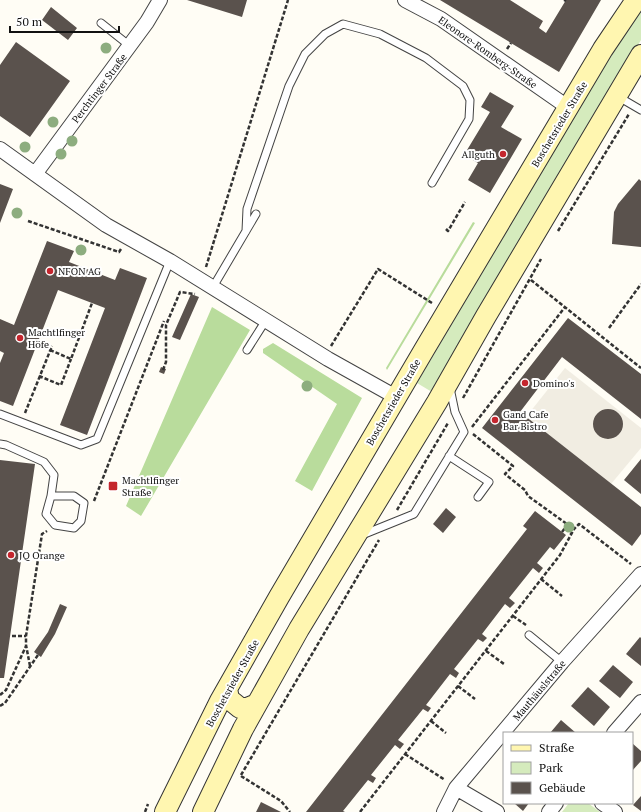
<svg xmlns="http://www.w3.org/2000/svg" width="641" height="812" viewBox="0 0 641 812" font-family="'PT Serif',serif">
	<rect width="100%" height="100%" fill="#fffdf5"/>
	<path fill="#d5ebbd" d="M 641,7 L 641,40 L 432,392 L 417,383 L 595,80 Z
		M 569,803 L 588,803 L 600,812 L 562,812 Z"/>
	<path fill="#b9dc9c" d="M 473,222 L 475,223 L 387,370 L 386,368 Z
		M 212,307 L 250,330 L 141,516 L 126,506 Z
		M 273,343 L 362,398 L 312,491 L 295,481 L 337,404 L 263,353 L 263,349 Z"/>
	<path fill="#f1ede2" d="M 565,368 L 641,428 L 641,448 L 611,484 L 526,417 Z"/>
	<path fill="#5a524d" d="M 187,0 L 247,0 L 242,17 Z
		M 440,0 L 510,0 L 543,21 L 539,28 L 546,33 L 566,0 L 601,0 L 559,72 Z
		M 51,7 L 77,28 L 68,40 L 42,20 Z
		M 16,42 L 70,81 L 30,137 L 0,116 L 0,65 Z
		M 490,92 L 514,106 L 501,127 L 522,139 L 490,193 L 468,180 L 478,163 L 464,155 L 490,112 L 481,107 Z
		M 639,179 L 641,181 L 641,247 L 612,244 L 614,212 L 618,204 Z
		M 0,184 L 13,189 L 0,223 Z
		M 47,241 L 74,251 L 69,262 L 115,280 L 120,268 L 147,278 L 87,435 L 60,425 L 105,308 L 58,290 L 13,406 L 0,401 L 0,363 L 4,353 L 0,351 L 0,319 L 14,325 Z
		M 191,294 L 199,297 L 180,340 L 172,337 Z
		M 568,318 L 641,374 L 641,419 L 562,357 L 520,412 L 641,507 L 641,534 L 632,546 L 482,428 Z
		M 161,367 L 166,369 L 164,374 L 159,372 Z
		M593 424a15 15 0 1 1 30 0a15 15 0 1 1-30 0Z
		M 641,459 L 641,494 L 624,480 Z
		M 0,460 L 35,464 L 4,678 L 0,678 Z
		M 446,508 L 456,517 L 443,533 L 433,524 Z
		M 535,511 L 566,535 L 554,550 L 550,547 L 537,563 L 543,568 L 539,573 L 533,568 L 509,598 L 515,603 L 510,608 L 505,604 L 482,634 L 487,638 L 483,642 L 478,639 L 454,669 L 459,673 L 456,678 L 450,674 L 426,705 L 431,708 L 428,712 L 423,709 L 398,740 L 404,744 L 400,749 L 395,745 L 371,775 L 376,778 L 373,783 L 368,780 L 343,811 L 345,812 L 306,812 L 527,529 L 523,526 Z
		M 60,604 L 67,607 L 55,634 L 41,657 L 34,652 L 48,632 Z
		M 640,637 L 641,638 L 641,666 L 626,654 Z
		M 613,665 L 633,682 L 620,698 L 599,681 Z
		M 588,687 L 610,707 L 594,726 L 571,706 Z
		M 561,720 L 576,733 L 550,733 Z
		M 632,743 L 641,751 L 641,761 L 632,771 Z
		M 641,796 L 641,811 L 633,805 Z
		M 261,802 L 281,812 L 256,812 Z
		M 514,803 L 529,803 L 523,811 Z"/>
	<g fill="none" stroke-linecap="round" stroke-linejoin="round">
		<defs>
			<path id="lane" d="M 101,23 L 130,46
				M 617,96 L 641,110
				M 246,231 L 247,209 L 289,86 L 305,54 L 325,34 L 343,24 L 380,34 L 426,58 L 463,86 L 470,100 L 469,119 L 432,183
				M 213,287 L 256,214
				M 247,350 L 266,320
				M 0,414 L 81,445 L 97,439 L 170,261
				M 0,444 L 6,445 L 44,462 L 54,475 L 51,496 L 74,496 L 84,503 L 81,521 L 74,528 L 55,525 L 46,514 L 51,496
				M 449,456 L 489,482 L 478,497
				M 362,535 L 414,514 L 464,432 L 455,412 L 450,388
				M 529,635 L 562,662"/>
			<path id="street" d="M 405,0 L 441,19 L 569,108
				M 0,149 L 106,225 L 170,261 L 328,359 L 396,397
				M 35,174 L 147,22 L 160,0
				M 614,733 L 641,702
				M 456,788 L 497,812
				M 602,803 L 615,812
				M 444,812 L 456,788 L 562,662 L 641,574
				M 549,812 L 556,803"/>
			<path id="secondary" d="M 227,689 L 229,699 L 240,708 L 247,708 L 257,704
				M 165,812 L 220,701 L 279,597 L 424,350 L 603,49 L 636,0
				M 203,812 L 243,729 L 299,629 L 437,402 L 486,316 L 641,55"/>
		</defs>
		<use href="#lane" stroke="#444" stroke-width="9"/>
		<use href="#street" stroke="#444" stroke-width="16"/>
		<use href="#secondary" stroke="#333" stroke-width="22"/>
		<path stroke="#333" stroke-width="2.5" stroke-dasharray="4 2" stroke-linecap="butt" d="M 564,0 L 566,1
			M 507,49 L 511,43
			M 28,221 L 119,252 L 121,249
			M 446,229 L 448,231 L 465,202
			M 558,231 L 629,114
			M 206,267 L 288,0
			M 531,280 L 641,368
			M 609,328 L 641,284
			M 331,346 L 378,269 L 432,303
			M 50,350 L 71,359 L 92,303
			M 163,370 L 166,362 L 166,325 L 180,292 L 195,294
			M 39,376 L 61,385 L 71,359
			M 463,398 L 541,259
			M 25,413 L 52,346
			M 472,427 L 565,307
			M 473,434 L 513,466 L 505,474 L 525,490 L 528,496 L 574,529 L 579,524 L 631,564
			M 94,501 L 164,321
			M 397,510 L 448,423
			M 562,532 L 565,528 L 572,534
			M 541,579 L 562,596
			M 513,616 L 526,625
			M 12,636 L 26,636
			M 486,651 L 504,664
			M 30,666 L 26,645 L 26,636 L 42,534 L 47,531
			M 458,686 L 475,699
			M 0,695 L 6,690 L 26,646
			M 0,706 L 5,703 L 38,655
			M 431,721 L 446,733
			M 405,754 L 445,780
			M 241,775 L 379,540
			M 241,776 L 281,801 L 290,812
			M 145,812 L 148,804
			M 360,812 L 560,555 L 574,529"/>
		<use href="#lane" stroke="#fff" stroke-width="7"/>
		<use href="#street" stroke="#fff" stroke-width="14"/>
		<use href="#secondary" stroke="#fff6b0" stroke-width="20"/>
	</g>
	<g fill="#8dad7f">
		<circle cx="106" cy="48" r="5.5"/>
		<circle cx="53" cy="122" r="5.5"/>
		<circle cx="72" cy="141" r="5.5"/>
		<circle cx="25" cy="147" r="5.5"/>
		<circle cx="61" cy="154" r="5.5"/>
		<circle cx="17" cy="213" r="5.5"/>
		<circle cx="81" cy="250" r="5.5"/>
		<circle cx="307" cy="386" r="5.5"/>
		<circle cx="569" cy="527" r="5.5"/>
	</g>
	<g fill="#c4262e" stroke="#fff" stroke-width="1.5">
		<circle cx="503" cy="154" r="4"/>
		<circle cx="50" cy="271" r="4"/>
		<circle cx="20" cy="338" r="4"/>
		<circle cx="525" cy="383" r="4"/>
		<circle cx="495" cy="420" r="4"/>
		<rect x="108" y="481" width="10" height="10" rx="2"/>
		<circle cx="11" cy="555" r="4"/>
	</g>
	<g text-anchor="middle" stroke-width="4" stroke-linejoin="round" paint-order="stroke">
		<g font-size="10" fill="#111" stroke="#fff">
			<text transform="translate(488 52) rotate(35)" y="4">Eleonore-Romberg-Straße</text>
			<text transform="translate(99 88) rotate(-53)" y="4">Perchtinger Straße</text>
			<text transform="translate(559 124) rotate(-59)" y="4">Boschetsrieder Straße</text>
			<text transform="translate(393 402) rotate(-60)" y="4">Boschetsrieder Straße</text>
			<text transform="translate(232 683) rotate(-61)" y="4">Boschetsrieder Straße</text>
			<text transform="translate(539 690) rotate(-50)" y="4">Mauthäuslstraße</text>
		</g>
		<g font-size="10" fill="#111" stroke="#fff" text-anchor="start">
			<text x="495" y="158" text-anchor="end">Allguth</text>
			<text x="58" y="275">NFON AG</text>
			<text x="28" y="336">Machtlfinger<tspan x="28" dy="12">Höfe</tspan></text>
			<text x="533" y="387">Domino's</text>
			<text x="503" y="418">Gand Cafe<tspan x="503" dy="12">Bar Bistro</tspan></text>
			<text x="122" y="484">Machtlfinger<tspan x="122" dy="12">Straße</tspan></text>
			<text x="19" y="559">JQ Orange</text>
		</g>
	</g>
	<rect x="503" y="732" width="130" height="72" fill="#ffffff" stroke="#a0a0a0"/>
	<rect x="511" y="745" width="20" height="6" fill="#fff6b0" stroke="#a0a0a0"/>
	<text x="539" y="752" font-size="12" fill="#111111">Straße</text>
	<rect x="511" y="762" width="20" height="12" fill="#d5ebbd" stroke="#a0a0a0"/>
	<text x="539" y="772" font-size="12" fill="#111111">Park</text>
	<rect x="511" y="782" width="20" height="12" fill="#5a524d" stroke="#a0a0a0"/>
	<text x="539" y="792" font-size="12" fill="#111111">Gebäude</text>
	<path d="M10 26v6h109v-6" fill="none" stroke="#111111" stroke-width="2"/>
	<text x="16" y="26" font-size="12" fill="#111111" stroke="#ffffff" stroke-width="3" paint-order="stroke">50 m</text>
</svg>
